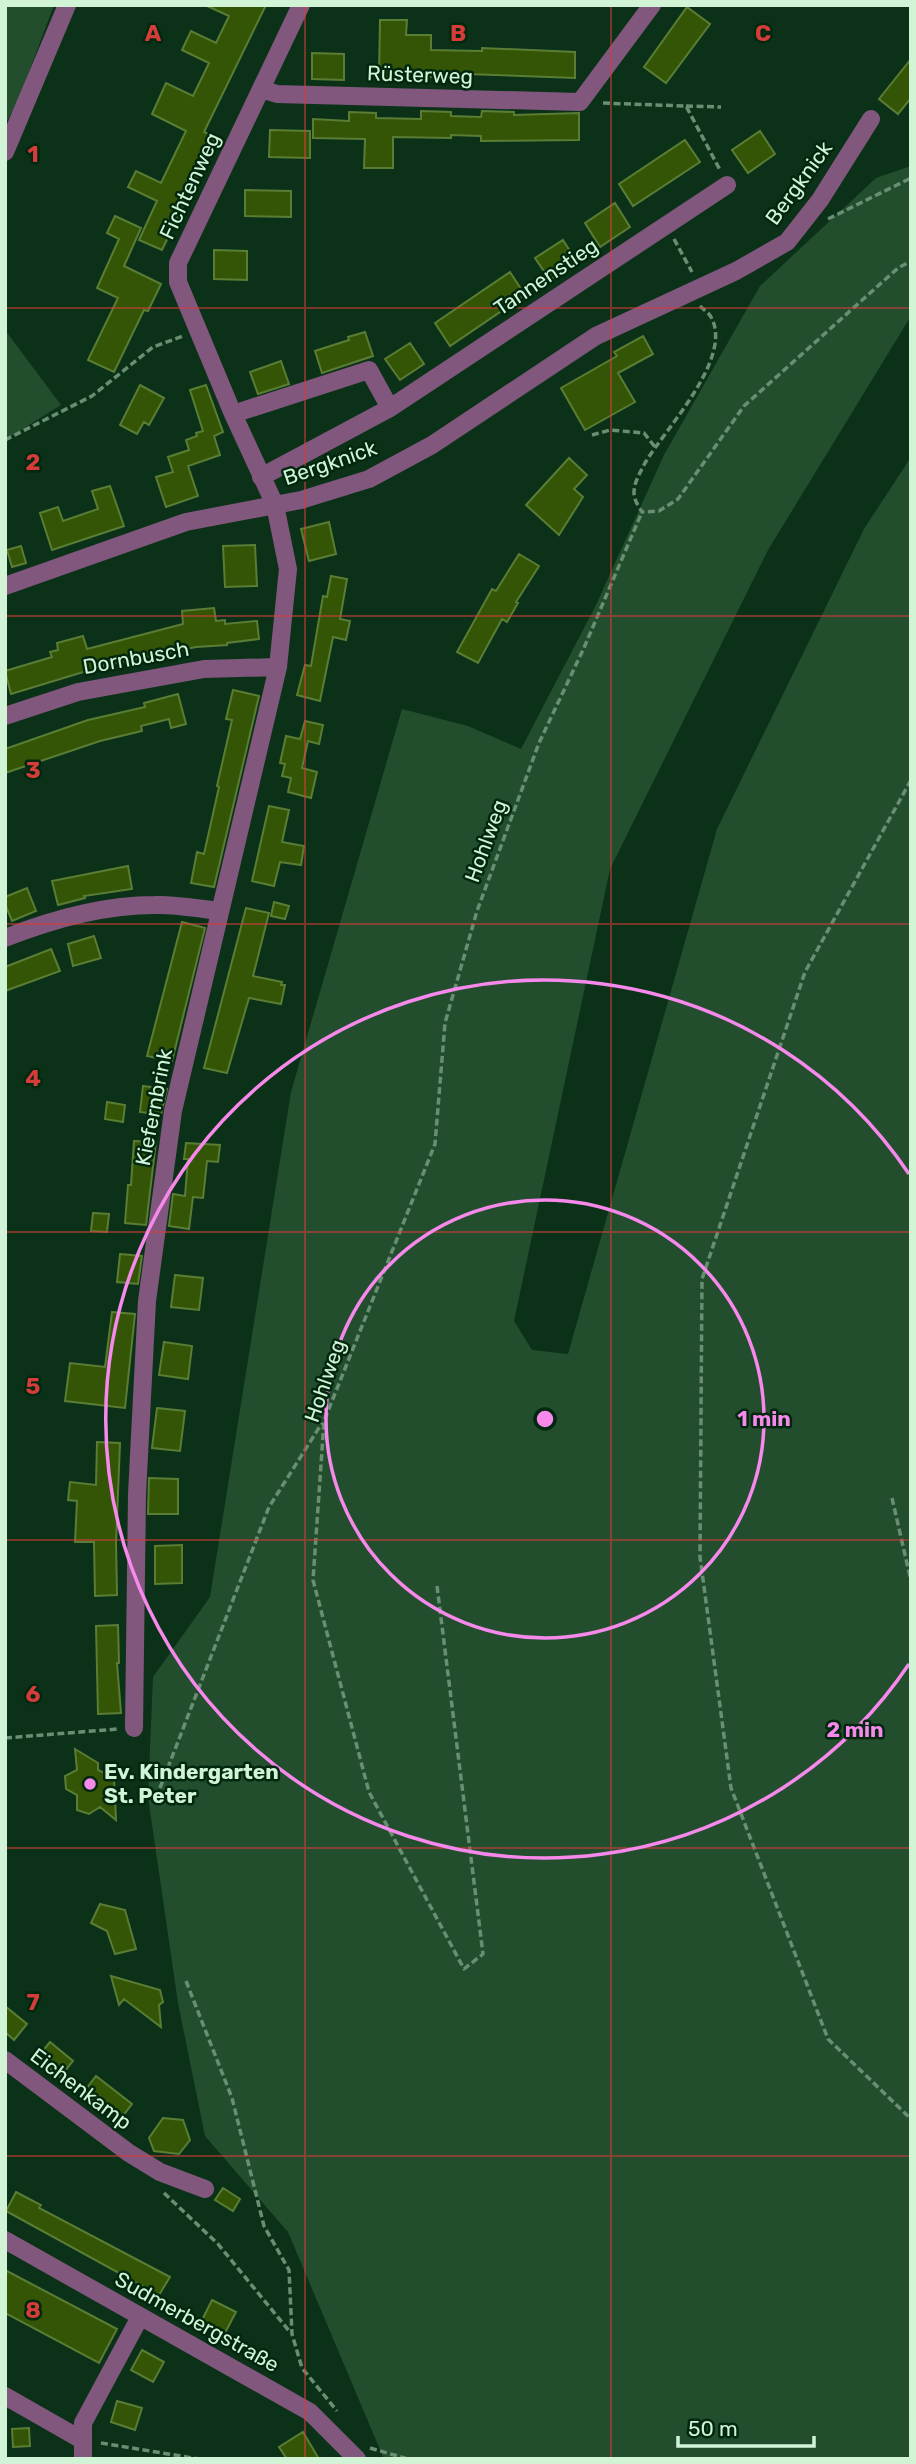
<svg xmlns="http://www.w3.org/2000/svg" width="916" height="2464" viewBox="0 0 916 2464" font-family="Rubik,sans-serif">
	<rect width="100%" height="100%" fill="#0b3218"/>
	<path fill="#224e2e" d="M 8,5 L 54,5 L 18,101 L 5,125 L 5,13 Z
		M 911,166 L 911,316 L 768,550 L 610,869 L 514,1321 L 532,1350 L 568,1354 L 717,829 L 864,529 L 911,457 L 911,2459 L 384,2459 L 288,2232 L 205,2136 L 178,2003 L 148,1797 L 153,1677 L 210,1597 L 291,1092 L 402,709 L 468,726 L 521,749 L 596,605 L 664,455 L 760,286 L 876,178 Z
		M 5,330 L 61,405 L 5,440 Z"/>
	<path fill="#355506" stroke="#5a7d35" stroke-width="2" d="M 205,5 L 266,5 L 204,132 L 216,137 L 162,250 L 139,240 L 157,201 L 128,187 L 136,171 L 161,183 L 186,131 L 152,114 L 166,83 L 193,96 L 209,63 L 182,50 L 191,31 L 216,43 L 229,16 Z
		M 687,7 L 710,24 L 666,83 L 644,67 Z
		M 380,20 L 407,20 L 406,35 L 431,35 L 431,50 L 482,51 L 482,48 L 575,52 L 575,78 L 466,74 L 465,77 L 379,77 Z
		M 312,53 L 344,54 L 344,80 L 312,79 Z
		M 911,59 L 911,98 L 898,114 L 879,99 Z
		M 421,111 L 451,112 L 451,116 L 481,117 L 482,111 L 514,112 L 514,115 L 579,113 L 579,140 L 481,141 L 481,136 L 451,135 L 451,138 L 393,137 L 393,168 L 364,168 L 365,139 L 313,138 L 313,119 L 349,121 L 349,112 L 376,113 L 376,118 L 421,119 Z
		M 270,130 L 310,131 L 310,158 L 269,157 Z
		M 760,131 L 775,154 L 748,173 L 732,150 Z
		M 685,140 L 700,162 L 633,206 L 619,184 Z
		M 245,190 L 291,191 L 291,217 L 245,216 Z
		M 615,203 L 630,227 L 600,247 L 585,223 Z
		M 115,216 L 141,228 L 124,266 L 161,284 L 148,311 L 144,310 L 114,372 L 88,360 L 118,298 L 97,288 L 119,239 L 107,233 Z
		M 563,240 L 577,262 L 550,280 L 535,258 Z
		M 214,250 L 247,251 L 247,280 L 214,279 Z
		M 510,272 L 525,295 L 450,346 L 435,323 Z
		M 365,332 L 373,356 L 322,373 L 315,351 L 349,340 L 348,337 Z
		M 643,336 L 653,354 L 618,373 L 635,402 L 585,430 L 561,388 L 617,356 L 614,352 Z
		M 410,343 L 424,364 L 400,380 L 385,359 Z
		M 281,361 L 289,384 L 258,394 L 250,372 Z
		M 140,385 L 164,398 L 149,425 L 144,422 L 137,434 L 120,425 Z
		M 206,385 L 223,432 L 214,436 L 220,455 L 188,466 L 198,496 L 166,507 L 156,477 L 173,472 L 168,457 L 189,450 L 186,440 L 197,436 L 196,433 L 203,431 L 190,390 Z
		M 569,458 L 587,475 L 574,489 L 583,497 L 559,535 L 526,505 Z
		M 110,486 L 124,526 L 52,550 L 40,513 L 58,507 L 63,521 L 98,509 L 92,491 Z
		M 329,522 L 336,554 L 309,561 L 301,529 Z
		M 255,545 L 257,586 L 225,587 L 223,546 Z
		M 21,546 L 26,563 L 12,567 L 7,550 Z
		M 519,554 L 539,566 L 516,602 L 518,603 L 507,622 L 502,619 L 478,663 L 457,652 L 492,589 L 496,591 Z
		M 331,576 L 347,579 L 340,619 L 350,621 L 346,640 L 333,637 L 320,701 L 297,695 L 305,665 L 311,666 L 323,596 L 327,597 Z
		M 214,608 L 216,621 L 225,620 L 225,624 L 257,621 L 259,639 L 227,643 L 227,645 L 196,647 L 103,666 L 11,694 L 5,671 L 52,657 L 50,652 L 58,650 L 57,643 L 83,636 L 87,649 L 183,624 L 182,611 Z
		M 233,690 L 259,696 L 214,887 L 191,883 L 197,852 L 204,854 L 219,787 L 217,786 L 232,720 L 226,719 Z
		M 178,694 L 186,724 L 171,728 L 169,719 L 141,726 L 142,731 L 100,741 L 5,773 L 5,749 L 88,720 L 145,707 L 144,703 Z
		M 305,721 L 323,725 L 319,744 L 308,741 L 302,768 L 317,772 L 311,798 L 288,792 L 291,778 L 282,776 L 285,764 L 280,763 L 286,736 L 300,739 Z
		M 269,806 L 289,810 L 282,842 L 304,846 L 301,865 L 280,862 L 274,886 L 252,881 Z
		M 128,866 L 132,889 L 84,896 L 85,898 L 58,905 L 52,881 Z
		M 27,888 L 36,911 L 12,921 L 5,904 L 5,897 Z
		M 274,902 L 289,906 L 285,919 L 271,916 Z
		M 246,908 L 269,913 L 253,976 L 282,982 L 281,985 L 285,985 L 281,1004 L 249,998 L 227,1073 L 204,1068 Z
		M 182,922 L 205,928 L 172,1061 L 147,1056 Z
		M 94,936 L 101,958 L 73,966 L 68,944 Z
		M 51,949 L 60,971 L 5,991 L 5,967 Z
		M 143,1086 L 167,1089 L 161,1115 L 140,1112 Z
		M 107,1102 L 125,1105 L 123,1122 L 105,1119 Z
		M 134,1141 L 156,1142 L 146,1225 L 125,1223 L 128,1185 L 131,1185 Z
		M 186,1143 L 220,1145 L 218,1162 L 207,1161 L 203,1198 L 193,1197 L 189,1229 L 169,1226 L 173,1194 L 185,1196 L 188,1159 L 184,1159 Z
		M 93,1213 L 109,1214 L 107,1232 L 91,1231 Z
		M 120,1254 L 142,1256 L 138,1284 L 117,1282 Z
		M 175,1275 L 203,1278 L 199,1310 L 171,1307 Z
		M 112,1312 L 135,1314 L 125,1408 L 65,1401 L 70,1363 L 105,1367 Z
		M 164,1342 L 192,1346 L 188,1379 L 159,1375 Z
		M 157,1408 L 185,1411 L 180,1451 L 152,1448 Z
		M 97,1442 L 120,1443 L 116,1543 L 117,1595 L 95,1596 L 94,1542 L 75,1542 L 77,1501 L 68,1500 L 70,1482 L 96,1485 Z
		M 149,1478 L 178,1479 L 178,1514 L 148,1514 Z
		M 182,1545 L 182,1583 L 155,1584 L 155,1546 Z
		M 118,1625 L 119,1663 L 117,1663 L 121,1713 L 98,1714 L 96,1626 Z
		M 75,1749 L 98,1763 L 98,1770 L 114,1778 L 116,1820 L 100,1807 L 89,1814 L 77,1810 L 77,1795 L 66,1789 L 65,1776 L 77,1770 Z
		M 100,1904 L 125,1910 L 136,1949 L 115,1954 L 107,1931 L 91,1923 Z
		M 111,1976 L 160,1990 L 163,2002 L 159,2005 L 161,2027 L 124,1999 L 119,2005 Z
		M 5,2006 L 27,2024 L 14,2040 L 5,2032 Z
		M 50,2042 L 73,2061 L 60,2077 L 37,2058 Z
		M 96,2076 L 132,2104 L 119,2121 L 83,2093 Z
		M 163,2118 L 183,2120 L 190,2140 L 179,2154 L 154,2151 L 149,2138 Z
		M 223,2188 L 240,2199 L 233,2211 L 215,2200 Z
		M 16,2192 L 41,2205 L 39,2208 L 170,2277 L 159,2295 L 6,2211 Z
		M 5,2270 L 117,2329 L 99,2363 L 5,2313 Z
		M 212,2300 L 236,2312 L 225,2333 L 201,2322 Z
		M 142,2350 L 164,2362 L 153,2382 L 131,2370 Z
		M 117,2401 L 142,2408 L 135,2430 L 111,2422 Z
		M 29,2428 L 30,2446 L 13,2447 L 12,2429 Z
		M 303,2432 L 319,2459 L 287,2459 L 279,2447 Z"/>
	<g fill="none" stroke-linecap="round" stroke-linejoin="round">
		<path stroke="#698e72" stroke-width="3.5" stroke-dasharray="7 3.5" stroke-linecap="butt" d="M 603,103 L 686,106 L 720,170
			M 686,106 L 721,107
			M 828,219 L 911,178
			M 674,239 L 692,272
			M 700,306 C 703,309 709,313 711,317 C 734,358 665,429 645,463 C 640,473 634,482 634,493 C 634,500 639,507 642,512 L 659,511 L 678,499 L 744,406 L 898,268 L 911,261
			M 592,435 L 610,430 L 644,433 L 655,447
			M 5,440 L 92,396 L 153,347 L 183,336
			M 911,780 L 805,972 L 702,1279 L 700,1557 L 731,1788 L 828,2039 L 911,2119
			M 892,1498 L 911,1581
			M 437,1586 L 483,1954 L 464,1969 L 369,1792 L 313,1580 L 324,1421 L 435,1144 L 445,1023 L 477,911 L 539,743 L 583,650 L 642,512
			M 5,1738 L 118,1729
			M 160,1788 L 269,1507 L 322,1423
			M 186,1981 L 232,2098 L 264,2226 L 289,2270 L 292,2334 L 302,2368 L 337,2411
			M 164,2193 L 218,2244 L 290,2332
			M 101,2443 L 199,2459
			M 370,2448 L 408,2459"/>
		<path stroke="#82577d" stroke-width="18" d="M 261,89 L 277,94 L 580,102 L 652,5
			M 5,152 L 67,5
			M 233,414 L 369,370 L 390,408
			M 261,477 L 390,408 L 727,185
			M 5,586 L 186,522 L 301,500 L 369,479 L 432,445 L 596,336 L 736,271 L 787,242 L 820,200 L 871,119
			M 5,716 L 78,692 L 204,669 L 278,667
			M 5,938 C 53,919 103,905 155,905 C 176,904 199,909 220,911
			M 134,1728 L 137,1494 L 147,1301 L 173,1111 L 278,667 L 288,569 L 275,505 L 233,414 L 178,282 L 178,263 L 301,5
			M 5,2060 L 129,2153 L 160,2172 L 205,2189
			M 5,2240 L 310,2412 L 357,2459
			M 5,2396 L 82,2440
			M 83,2459 L 83,2423 L 140,2317"/>
	</g>
	<path fill="none" stroke="#d63c3a" stroke-width="2" stroke-opacity="0.55" d="M 305,5 L 305,2459M 611,5 L 611,2459M 5,308 L 911,308M 5,616 L 911,616M 5,924 L 911,924M 5,1232 L 911,1232M 5,1540 L 911,1540M 5,1848 L 911,1848M 5,2156 L 911,2156"/>
	<g fill="none" stroke="#f788ec" stroke-width="3.5">
		<circle cx="545" cy="1419" r="219"/>
		<path d="M909 1664A439 439 0 1 1 909 1174"/>
	</g>
	<circle fill="#f788ec" stroke="#01280f" stroke-width="2.5" cx="90" cy="1784" r="7"/>
	<g text-anchor="middle" stroke-width="5" stroke-linejoin="round" paint-order="stroke">
		<g font-size="21" fill="#d1f4d7" stroke="#01280f">
			<text transform="translate(420 75) rotate(2)" y="7">Rüsterweg</text>
			<text transform="translate(799 183) rotate(-54)" y="7">Bergknick</text>
			<text transform="translate(190 186) rotate(-65)" y="7">Fichtenweg</text>
			<text transform="translate(546 277) rotate(-34)" y="7">Tannenstieg</text>
			<text transform="translate(330 463) rotate(-19)" y="7">Bergknick</text>
			<text transform="translate(136 658) rotate(-10)" y="7">Dornbusch</text>
			<text transform="translate(486 841) rotate(-70)" y="7">Hohlweg</text>
			<text transform="translate(154 1107) rotate(-79)" y="7">Kiefernbrink</text>
			<text transform="translate(325 1381) rotate(-71)" y="7">Hohlweg</text>
			<text transform="translate(81 2089) rotate(37)" y="7">Eichenkamp</text>
			<text transform="translate(197 2322) rotate(29)" y="7">Sudmerbergstraße</text>
		</g>
		<g font-size="21" font-weight="bold" fill="#d1f4d7" stroke="#01280f" text-anchor="start">
			<text x="104" y="1779">Ev. Kindergarten<tspan x="104" dy="24">St. Peter</tspan></text>
		</g>
	</g>
	<g font-size="23" text-anchor="middle" font-weight="bold" fill="#d63c3a" stroke="#01280f" stroke-width="5" stroke-linejoin="round" paint-order="stroke">
		<text x="153" y="41">A</text>
		<text x="458" y="41">B</text>
		<text x="763" y="41">C</text>
		<text x="33" y="162">1</text>
		<text x="33" y="470">2</text>
		<text x="33" y="778">3</text>
		<text x="33" y="1086">4</text>
		<text x="33" y="1394">5</text>
		<text x="33" y="1702">6</text>
		<text x="33" y="2010">7</text>
		<text x="33" y="2318">8</text>
	</g>
	<circle cx="545" cy="1419" r="10" fill="#f788ec" stroke="#01280f" stroke-width="3.5"/>
	<g font-size="21" text-anchor="middle" font-weight="bold" fill="#f788ec" stroke="#01280f" stroke-width="5" stroke-linejoin="round" paint-order="stroke">
		<text x="764" y="1426">1 min</text>
		<text x="855" y="1737">2 min</text>
	</g>
	<rect width="916" height="2464" fill="none" stroke="#d1f4d7" stroke-width="14"/>
	<path d="M678 2436v10h136v-10" fill="none" stroke="#d1f4d7" stroke-width="3.5"/>
	<text x="688" y="2436" font-size="21" fill="#d1f4d7" stroke="#01280f" stroke-width="5" paint-order="stroke">50 m</text>
</svg>
